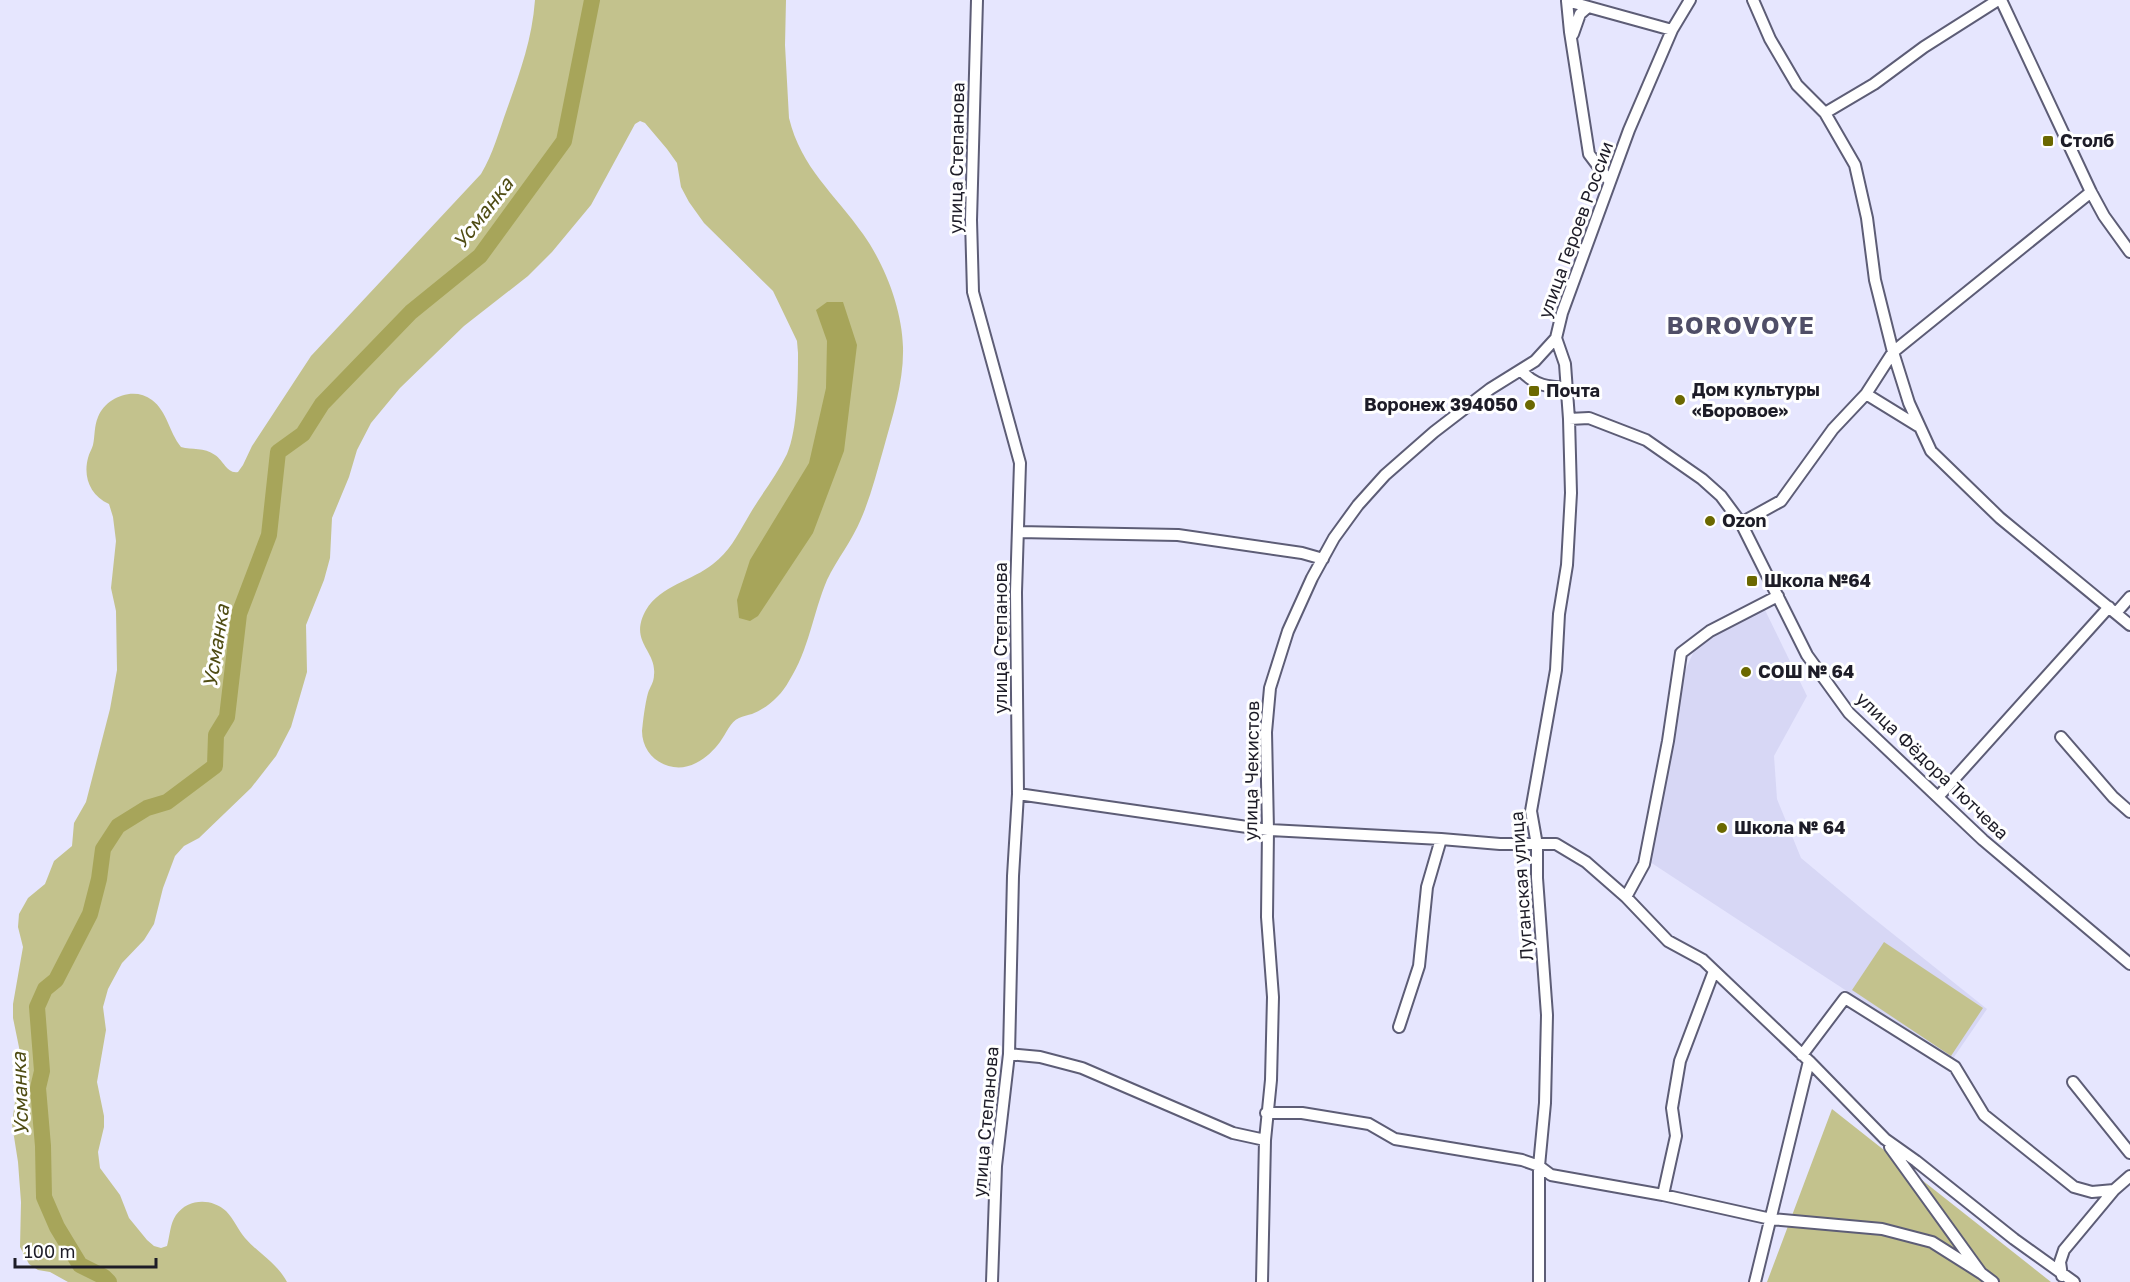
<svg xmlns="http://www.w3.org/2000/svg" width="2130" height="1282" viewBox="0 0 2130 1282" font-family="'Golos Text',sans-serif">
	<rect width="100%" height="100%" fill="#e6e6fe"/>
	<path fill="#d7d7f5" d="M 1764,608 L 1807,696 L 1774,756 L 1777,799 L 1801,858 L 1868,914 L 1987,1009 L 1952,1060 L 1650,862 L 1682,678 L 1697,644 Z"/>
	<path fill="#c3c28d" d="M 535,0 L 786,0 L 785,45 L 789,118 C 801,168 835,194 863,234 C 885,265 902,309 903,347 C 904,381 893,415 884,447 C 877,471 871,496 861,519 C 852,541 837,559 827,580 C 813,613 809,650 789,681 C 781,696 767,708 752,714 C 748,715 743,716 739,718 C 730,722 726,734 720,742 C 714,750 706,758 696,763 C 672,776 642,759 642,731 C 643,720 645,704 648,693 C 650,687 654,682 654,675 C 657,650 628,642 646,610 C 661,585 692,581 713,564 C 729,552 737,536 747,519 C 759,497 776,477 787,454 C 798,429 798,381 798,353 L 797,341 L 773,291 L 704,223 L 689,202 L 681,187 L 677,163 L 667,149 L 645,123 L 640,121 L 635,124 L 591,205 L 552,252 L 528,276 L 464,326 L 400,388 L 371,423 L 357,450 L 349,477 L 332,518 L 330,558 L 324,580 L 306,625 L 307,672 L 291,727 L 276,756 L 251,788 L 199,838 L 184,846 L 175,856 L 163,888 L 154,924 L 144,940 L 122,963 L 108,989 L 103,1007 L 106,1030 L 97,1082 L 104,1116 L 104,1127 L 98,1152 L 100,1168 L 120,1195 L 129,1218 L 147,1240 L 154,1246 L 161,1248 L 167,1246 C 170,1235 170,1224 176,1215 C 188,1198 212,1198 226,1211 C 234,1219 238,1230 245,1238 C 259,1254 277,1263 287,1282 L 68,1282 L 50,1272 L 38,1270 L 29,1264 L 20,1247 L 21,1202 L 18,1162 L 12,1124 L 21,1057 L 13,1018 L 13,1004 L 23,947 L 18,927 L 19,914 L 28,898 L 45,884 L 54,861 L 72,846 L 74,823 L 86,802 L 110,709 L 117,670 L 116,611 L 111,588 L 116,541 L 113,517 L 109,504 C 90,495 83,477 88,458 C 89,453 92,449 93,445 C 95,436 94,426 98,417 C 106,397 134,386 152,400 C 167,411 169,432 181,447 C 192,450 204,447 215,455 C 224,461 227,474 238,472 L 243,465 L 252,446 L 311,356 L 481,174 C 493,154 499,131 507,109 C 520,72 532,40 535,0 Z
		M 1884,942 L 1983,1008 L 1951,1056 L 1852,990 Z
		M 1832,1109 L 2051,1282 L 1767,1282 Z"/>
	<path fill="#a7a55a" d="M 827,302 L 843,302 L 857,345 L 844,451 L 813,533 L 758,616 L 750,621 L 739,618 L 737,600 L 750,560 L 809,463 L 826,388 L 827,341 L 816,310 Z"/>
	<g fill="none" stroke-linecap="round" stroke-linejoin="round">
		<path stroke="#a7a55a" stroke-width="16" d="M 109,1282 L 104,1277 L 80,1265 L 57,1227 L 44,1197 L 43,1146 L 38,1088 L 42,1071 L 37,1007 L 45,989 L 56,980 L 90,914 L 99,879 L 103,849 L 118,826 L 147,808 L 167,802 L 215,766 L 216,735 L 227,717 L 239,614 L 269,535 L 278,452 L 303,434 L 322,404 L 411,312 L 480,256 L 564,141 L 592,0"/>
		<defs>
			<path id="minor" d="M 977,0 L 971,220 L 973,292 L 1020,463 L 1016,592 L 1018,794 L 1013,876 L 1009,1054 L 996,1166 L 992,1282
				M 1690,0 L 1672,30 L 1629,130 L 1562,313 L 1556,338 L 1565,364 L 1569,419 L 1589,418 L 1646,440 L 1702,479 L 1721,496 L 1741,523 L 1807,655 L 1849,713 L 1983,840 L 2130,964
				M 1753,0 L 1770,39 L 1797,85 L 1825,113 L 1855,165 L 1867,218 L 1875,280 L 1893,352 L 1909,403 L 1931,451 L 2000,518 L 2130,625
				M 2001,0 L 2091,192 L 2104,216 L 2130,252
				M 1573,34 L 1580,14 L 1588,7
				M 1825,113 L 1874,84 L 1924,47 L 1998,0
				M 1610,182 L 1589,154 L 1570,32 L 1567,1 L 1672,30
				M 1521,370 C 1534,386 1549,387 1568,388
				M 1866,394 L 1918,426
				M 1741,523 L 1781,501 L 1833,429 L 1866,394 L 1893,352 L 2091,192
				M 1018,532 L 1178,535 L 1302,553 L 1323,559
				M 2116,613 L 2130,597
				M 2061,737 L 2113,797 L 2130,812
				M 1018,794 L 1268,830 L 1441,839 L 1500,844 L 1556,844 L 1586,862 L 1626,897 L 1668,941 L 1703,960 L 1809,1061 L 1885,1139 L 1916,1161 L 2014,1239 L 2074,1282
				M 1938,797 L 2109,607
				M 1626,897 L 1644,864 L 1668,741 L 1681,653 L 1710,631 L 1778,596
				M 1399,1027 L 1419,966 L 1427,887 L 1441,839
				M 1009,1054 L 1040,1057 L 1082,1068 L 1233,1133 L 1265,1140
				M 1802,1055 L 1845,998 L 1955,1067 L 1984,1115 L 2074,1187 L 2092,1192 L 2114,1190 L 2130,1176
				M 2073,1082 L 2130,1153
				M 1266,1113 L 1302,1113 L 1369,1124 L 1395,1139 L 1522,1160 L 1539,1166 L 1551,1175 L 1663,1195 L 1771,1219 L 1882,1229 L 1932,1242 L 1981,1273
				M 1890,1147 L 1981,1273 L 1993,1282
				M 1663,1195 L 1676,1136 L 1672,1108 L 1680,1061 L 1714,971
				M 2062,1276 L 2060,1262 L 2064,1250 L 2114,1190
				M 1262,1282 L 1265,1140 L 1271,1080 L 1273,997 L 1267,917 L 1268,830 L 1266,732 L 1270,688 L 1288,631 L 1312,578 L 1334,538 L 1358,505 L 1385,475 L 1434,432 L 1490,389 L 1535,361 L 1556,338
				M 1539,1282 L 1539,1166 L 1545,1103 L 1547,1015 L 1537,878 L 1537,845 L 1531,811 L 1556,670 L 1559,614 L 1567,565 L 1571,493 L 1569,419
				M 1755,1282 L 1809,1061"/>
		</defs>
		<use href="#minor" stroke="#5d5d76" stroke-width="14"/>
		<use href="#minor" stroke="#fff" stroke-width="10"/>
	</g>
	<g fill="#6b6800" stroke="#fff" stroke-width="2">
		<rect x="2042" y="135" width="12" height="12" rx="3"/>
		<rect x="1528" y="385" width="12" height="12" rx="3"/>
		<circle cx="1680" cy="400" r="6"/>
		<circle cx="1530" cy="405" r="6"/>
		<circle cx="1710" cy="521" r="6"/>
		<rect x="1746" y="575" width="12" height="12" rx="3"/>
		<circle cx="1746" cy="672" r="6"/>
		<circle cx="1722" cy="828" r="6"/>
	</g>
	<g text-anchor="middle" stroke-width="6" stroke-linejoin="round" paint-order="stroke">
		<g font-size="18" font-weight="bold" fill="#1d1c27" stroke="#fff" text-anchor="start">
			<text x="2060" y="147">Столб</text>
			<text x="1692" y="396">Дом культуры<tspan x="1692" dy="21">«Боровое»</tspan></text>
			<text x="1546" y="397">Почта</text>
			<text x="1518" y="411" text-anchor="end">Воронеж 394050</text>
			<text x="1722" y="527">Ozon</text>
			<text x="1764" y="587">Школа №64</text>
			<text x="1758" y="678">СОШ № 64</text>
			<text x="1734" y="834">Школа № 64</text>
		</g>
		<g font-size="18" fill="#1d1c27" stroke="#fff">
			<text transform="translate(957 158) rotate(-89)" y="6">улица Степанова</text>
			<text transform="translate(1576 230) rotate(-70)" y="6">улица Героев России</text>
			<text transform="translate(1001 638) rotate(-90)" y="6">улица Степанова</text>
			<text transform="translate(1932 766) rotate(44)" y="6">улица Фёдора Тютчева</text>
			<text transform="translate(1252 771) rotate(-89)" y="6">улица Чекистов</text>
			<text transform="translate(1522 886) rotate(-94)" y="6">Луганская улица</text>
			<text transform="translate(986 1122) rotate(-85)" y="6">улица Степанова</text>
		</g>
		<g font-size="20" font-style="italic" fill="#4f4c13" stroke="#fff">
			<text transform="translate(483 213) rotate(-52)" y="7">Усманка</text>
			<text transform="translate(216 646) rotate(-81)" y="7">Усманка</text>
			<text transform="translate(20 1094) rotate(-92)" y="7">Усманка</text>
		</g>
		<g font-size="24" font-weight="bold" letter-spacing="1.5" fill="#4f4e67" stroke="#fff">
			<text x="1741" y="334">BOROVOYE</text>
		</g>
	</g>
	<path d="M15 1258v9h141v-9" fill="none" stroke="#1d1c27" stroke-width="3"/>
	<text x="24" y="1258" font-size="18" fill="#1d1c27" stroke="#ffffff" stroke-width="4.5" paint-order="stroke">100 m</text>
</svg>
